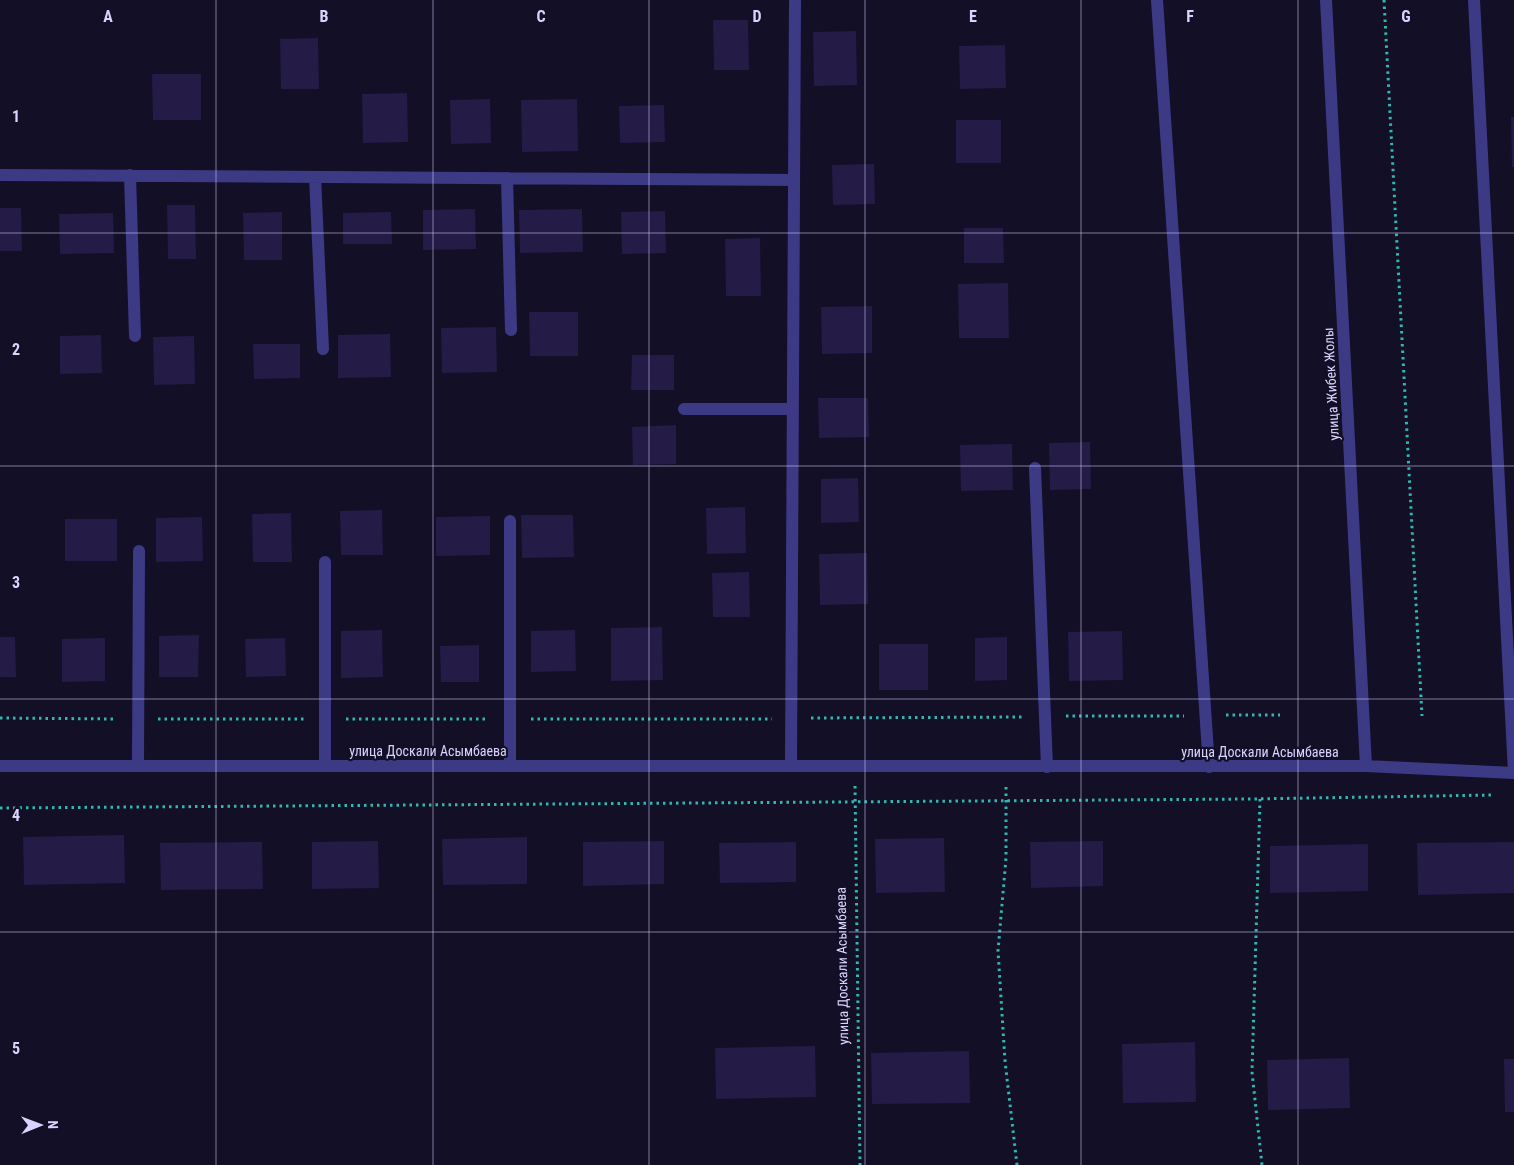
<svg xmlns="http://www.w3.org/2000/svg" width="1514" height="1165" viewBox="0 0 1514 1165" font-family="'Roboto Condensed',sans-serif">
	<rect width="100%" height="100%" fill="#130f26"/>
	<path fill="#241b47" d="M 713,20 L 748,20 L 749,70 L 714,70 Z
		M 856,31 L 857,85 L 814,86 L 813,32 Z
		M 318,38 L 319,89 L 281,89 L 280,39 Z
		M 1005,45 L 1006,88 L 960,89 L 959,46 Z
		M 152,74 L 201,74 L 201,120 L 153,120 Z
		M 407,93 L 408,142 L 363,143 L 362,94 Z
		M 490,99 L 491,143 L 451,144 L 450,100 Z
		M 577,99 L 578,151 L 522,152 L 521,100 Z
		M 664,105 L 665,142 L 620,143 L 619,106 Z
		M 1511,117 L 1514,117 L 1514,167 L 1512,167 Z
		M 956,120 L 1001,120 L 1001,163 L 956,163 Z
		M 874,164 L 875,204 L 833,205 L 832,165 Z
		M 167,205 L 195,205 L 196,259 L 168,259 Z
		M 0,208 L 21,208 L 22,251 L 0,251 Z
		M 475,209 L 476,249 L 423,250 L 423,210 Z
		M 582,209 L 583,252 L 520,253 L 519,210 Z
		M 665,211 L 666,253 L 622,254 L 621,212 Z
		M 282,212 L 282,260 L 244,260 L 243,213 Z
		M 391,212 L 392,244 L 343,244 L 343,213 Z
		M 113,213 L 114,253 L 60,254 L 59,214 Z
		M 964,228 L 1003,228 L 1004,263 L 964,263 Z
		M 760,238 L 761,296 L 726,296 L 725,239 Z
		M 1008,283 L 1009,338 L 959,338 L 958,284 Z
		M 872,306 L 872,353 L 822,354 L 821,307 Z
		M 529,312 L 578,312 L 578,356 L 530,356 Z
		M 496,327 L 497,372 L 442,373 L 441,328 Z
		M 390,334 L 391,377 L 338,378 L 338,335 Z
		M 101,335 L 102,373 L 60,374 L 60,336 Z
		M 194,336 L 195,384 L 154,385 L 153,337 Z
		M 253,344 L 300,344 L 300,378 L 254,379 Z
		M 632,355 L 674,355 L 674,390 L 631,390 Z
		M 818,398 L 868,398 L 869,437 L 819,438 Z
		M 676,425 L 676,464 L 633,465 L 632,427 Z
		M 1090,442 L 1091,489 L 1050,490 L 1049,443 Z
		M 1012,444 L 1013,490 L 961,491 L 960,445 Z
		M 858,478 L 859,522 L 821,523 L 821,479 Z
		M 745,507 L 746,553 L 707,554 L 706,508 Z
		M 382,510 L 383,555 L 341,555 L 340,511 Z
		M 291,513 L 292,562 L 253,562 L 252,514 Z
		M 521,515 L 573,515 L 574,557 L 522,558 Z
		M 490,516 L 490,555 L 436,556 L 436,517 Z
		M 202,517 L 203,561 L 156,562 L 156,518 Z
		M 65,519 L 117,519 L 117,561 L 65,561 Z
		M 867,553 L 868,604 L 820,605 L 819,554 Z
		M 749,572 L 750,617 L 713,617 L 712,573 Z
		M 662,627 L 663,680 L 611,681 L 611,628 Z
		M 382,630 L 383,677 L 341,678 L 341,631 Z
		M 575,630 L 576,671 L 531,672 L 531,631 Z
		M 1122,631 L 1123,680 L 1069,681 L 1068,632 Z
		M 199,635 L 198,677 L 159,677 L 159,636 Z
		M 0,637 L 15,637 L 16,677 L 0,677 Z
		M 1007,637 L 1007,680 L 975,681 L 975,638 Z
		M 105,638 L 105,681 L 62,682 L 62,639 Z
		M 285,638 L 286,676 L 246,677 L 245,639 Z
		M 879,644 L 928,644 L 928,690 L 879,690 Z
		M 479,645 L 479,682 L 441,682 L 440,646 Z
		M 124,835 L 125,883 L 24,885 L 23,837 Z
		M 527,837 L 527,884 L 443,885 L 442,839 Z
		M 944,838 L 945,892 L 876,893 L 875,839 Z
		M 378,841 L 379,888 L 312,889 L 312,842 Z
		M 664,841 L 664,884 L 583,886 L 583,842 Z
		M 1103,841 L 1103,886 L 1031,888 L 1030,842 Z
		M 262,842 L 263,889 L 161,890 L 160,843 Z
		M 796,842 L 796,882 L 720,883 L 719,843 Z
		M 1514,842 L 1514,893 L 1418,895 L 1417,843 Z
		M 1368,844 L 1368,891 L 1270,893 L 1270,846 Z
		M 1195,1042 L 1196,1102 L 1123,1103 L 1122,1044 Z
		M 815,1046 L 816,1097 L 716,1099 L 715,1048 Z
		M 969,1051 L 970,1103 L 872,1104 L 871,1053 Z
		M 1349,1058 L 1350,1108 L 1268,1110 L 1267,1060 Z
		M 1504,1059 L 1514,1059 L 1514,1112 L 1505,1112 Z"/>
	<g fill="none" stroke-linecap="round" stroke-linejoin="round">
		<path stroke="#2fb8b0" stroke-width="3" stroke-dasharray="2.5 4" stroke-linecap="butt" d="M 1384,0 L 1422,716
			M 1226,715 L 1280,715
			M 1066,716 L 1184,716
			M 0,718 L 117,719
			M 811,718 L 1024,717
			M 158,719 L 304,719
			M 346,719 L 489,719
			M 531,719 L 772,719
			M 855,786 L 860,1165
			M 1006,787 L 1006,858 L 998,951 L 1005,1061 L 1017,1165
			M 1260,799 L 1252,1072 L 1262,1165
			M 0,808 L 1250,799 L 1493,795"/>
		<path stroke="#3d3a85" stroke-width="12" d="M 1157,0 L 1209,767
			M 1326,0 L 1366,766
			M 1474,0 L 1514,773
			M 0,175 L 793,180
			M 130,175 L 135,336
			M 315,177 L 323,349
			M 507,178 L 511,330
			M 684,409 L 792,409
			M 1035,468 L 1047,767
			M 510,521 L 510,766
			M 325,562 L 325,766
			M 0,766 L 1366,766 L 1514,773
			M 138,766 L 139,551
			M 791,766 L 795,0"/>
	</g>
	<path fill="none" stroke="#d9d4ff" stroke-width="1" stroke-opacity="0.55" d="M 216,0 L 216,1165M 433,0 L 433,1165M 649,0 L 649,1165M 865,0 L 865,1165M 1081,0 L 1081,1165M 1298,0 L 1298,1165M 0,233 L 1514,233M 0,466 L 1514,466M 0,699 L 1514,699M 0,932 L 1514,932"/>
	<g text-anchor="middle" stroke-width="4.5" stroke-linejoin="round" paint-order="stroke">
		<g font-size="14" fill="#d9d4ff" stroke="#130f26">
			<text transform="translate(1331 384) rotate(-93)" y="5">улица Жибек Жолы</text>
			<text x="428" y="756">улица Доскали Асымбаева</text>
			<text x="1260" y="757">улица Доскали Асымбаева</text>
			<text transform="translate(842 966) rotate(-91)" y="5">улица Доскали Асымбаева</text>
		</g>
	</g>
	<g font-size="16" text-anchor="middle" font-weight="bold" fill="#d9d4ff" stroke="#130f26" stroke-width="4.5" stroke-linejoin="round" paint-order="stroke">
		<text x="108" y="22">A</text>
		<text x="324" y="22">B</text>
		<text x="541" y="22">C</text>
		<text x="757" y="22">D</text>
		<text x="973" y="22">E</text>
		<text x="1190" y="22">F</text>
		<text x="1406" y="22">G</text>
		<text x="16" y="122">1</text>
		<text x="16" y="355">2</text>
		<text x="16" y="588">3</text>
		<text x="16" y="821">4</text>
		<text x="16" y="1054">5</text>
	</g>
	<g transform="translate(40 1125) rotate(89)" stroke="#130f26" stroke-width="4" paint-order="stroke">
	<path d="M0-4L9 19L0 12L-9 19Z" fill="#d9d4ff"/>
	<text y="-8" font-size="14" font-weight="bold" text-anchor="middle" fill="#d9d4ff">N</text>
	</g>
</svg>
